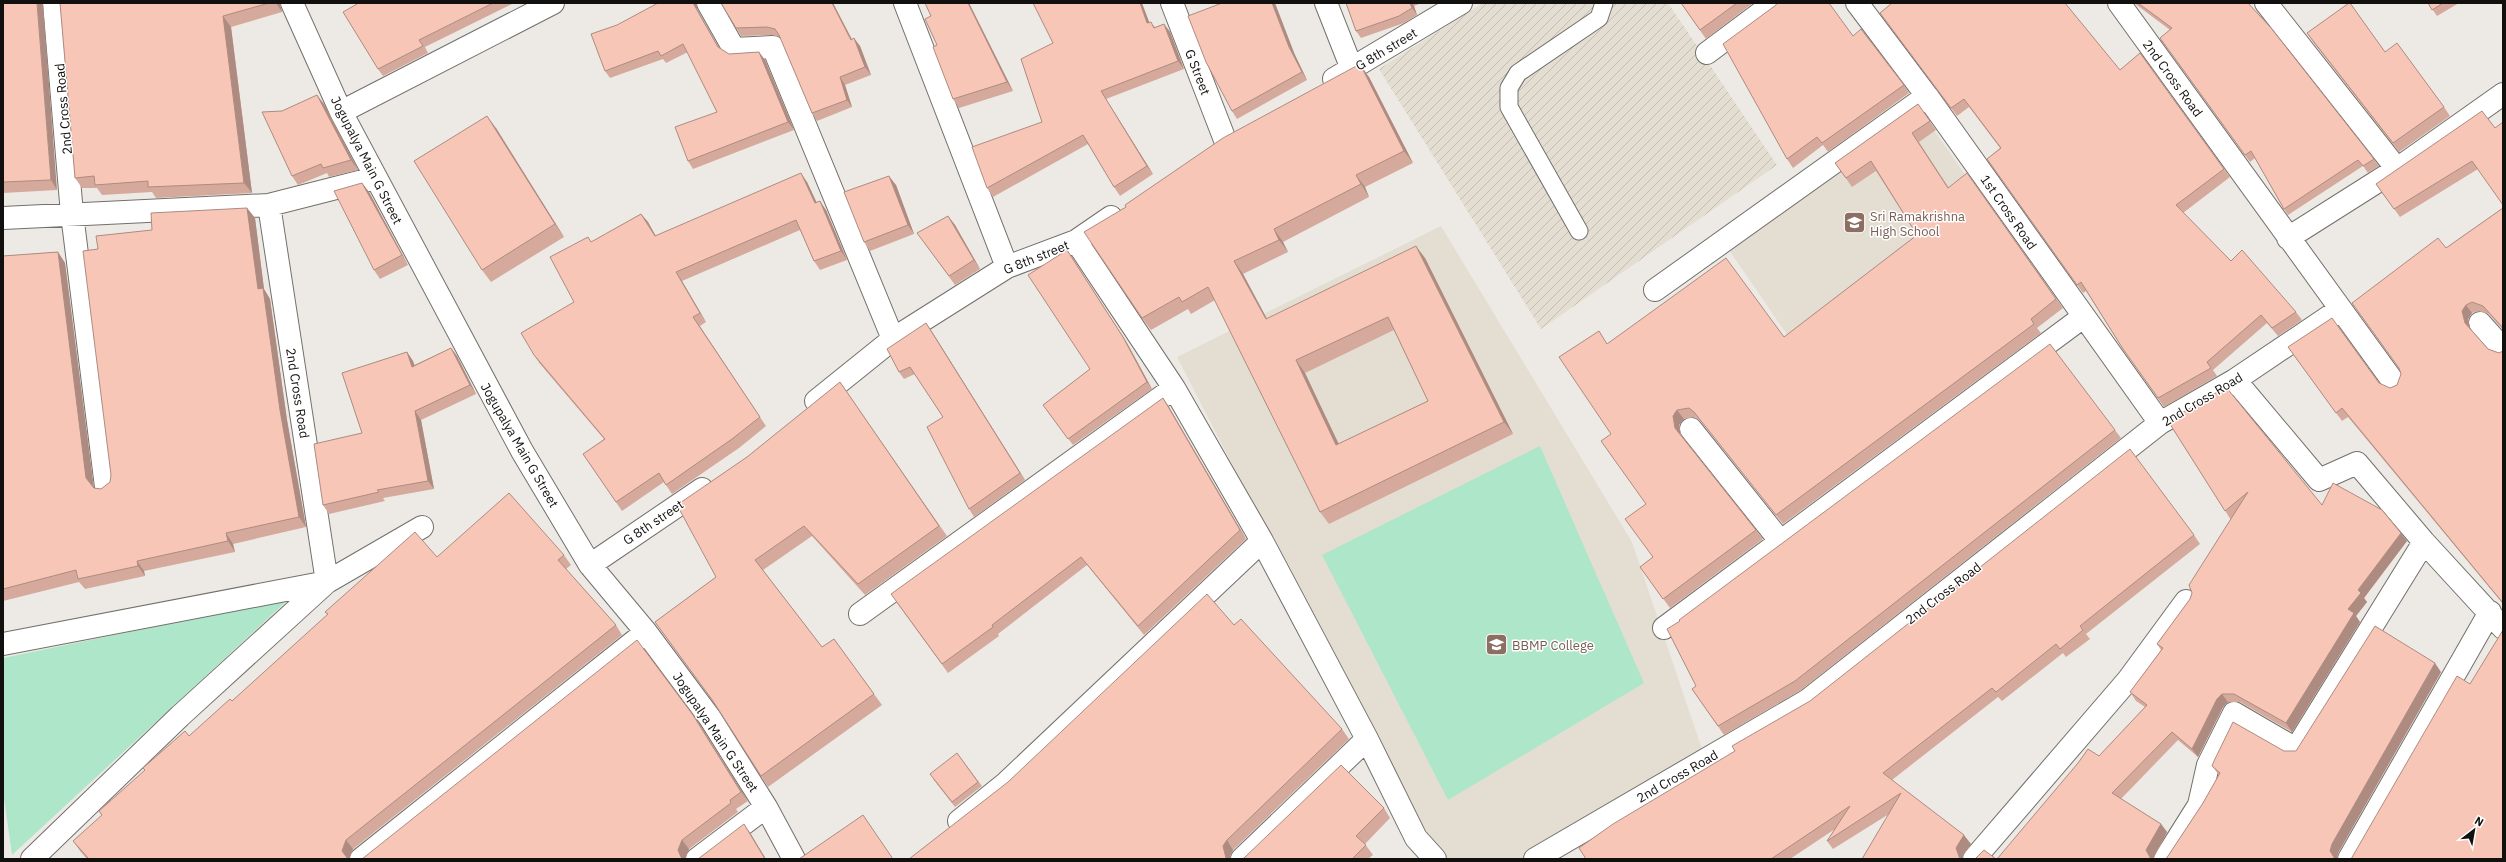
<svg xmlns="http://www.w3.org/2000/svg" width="2506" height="862" viewBox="0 0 2506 862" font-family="'IBM Plex Sans',sans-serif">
	<defs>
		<pattern id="industrial-furrows" width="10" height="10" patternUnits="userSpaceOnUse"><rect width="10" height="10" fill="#e4ded2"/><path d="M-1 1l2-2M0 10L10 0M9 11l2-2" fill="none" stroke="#c3bdb3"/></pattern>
	</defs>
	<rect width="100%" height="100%" fill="#edeae5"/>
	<path fill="#e4ded2" d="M 1920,110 L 1980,196 L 1790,339 L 1729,250 Z
		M 1441,226 L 1632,542 L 1702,749 L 1524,859 L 1446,859 L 1420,831 L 1177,357 Z"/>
	<path fill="url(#industrial-furrows)" d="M 1483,3 L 1668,3 L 1777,165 L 1541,329 L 1379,69 Z"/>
	<path fill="#aee6c9" d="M 1540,446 L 1644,683 L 1448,800 L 1322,555 Z
		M 289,599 L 12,855 L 3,791 L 3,658 Z"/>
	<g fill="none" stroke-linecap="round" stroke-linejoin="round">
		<defs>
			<path id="lane" d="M 1579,231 L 1509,107 L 1509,88 L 1518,73 L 1599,18 L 1604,3"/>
			<path id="street" d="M 54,3 L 72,214 L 106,487
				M 292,3 L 341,112 L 522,451 L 590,565 L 646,632 L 710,718 L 766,807 L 794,859
				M 708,3 L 734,49 L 773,47 L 893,339
				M 905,3 L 1007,267
				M 1172,3 L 1225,140
				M 1326,3 L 1352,69
				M 1857,3 L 1927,96 L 2160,423
				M 2119,3 L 2395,384
				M 2266,3 L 2397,169
				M 1707,53 L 1774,3
				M 1334,79 L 1461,3
				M 341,112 L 553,3
				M 269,205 L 327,582
				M 3,218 L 269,205 L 375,178
				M 2288,238 L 2397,169 L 2503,94
				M 1076,241 L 1174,388 L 1262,541 L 1367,739 L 1416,838 L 1435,859
				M 1655,290 L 1927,96
				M 2480,323 L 2503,349
				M 2235,380 L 2319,480 L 2357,463 L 2424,542 L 2503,628
				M 816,401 L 893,339 L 1007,267 L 1076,241 L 1111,217
				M 1691,429 L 1781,542
				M 590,565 L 702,489
				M 860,614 L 1174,388
				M 1664,628 L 2083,317
				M 3,644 L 327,582
				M 959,821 L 1006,783 L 1262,541
				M 32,859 L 180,716 L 327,582 L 422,527
				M 361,859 L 646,632
				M 697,859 L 766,807
				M 1242,859 L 1367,739
				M 1535,859 L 1808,700 L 2160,423 L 2235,380 L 2339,310
				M 1974,859 L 2128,680 L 2186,601
				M 2165,859 L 2199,805 L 2208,765 L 2234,713 L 2296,749 L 2424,542
				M 2349,859 L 2490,612"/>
		</defs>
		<use href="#lane" stroke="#73706c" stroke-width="19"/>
		<use href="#street" stroke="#73706c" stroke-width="24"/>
		<use href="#lane" stroke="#fff" stroke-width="17"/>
		<use href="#street" stroke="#fff" stroke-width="22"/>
	</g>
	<path fill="#d5aa9d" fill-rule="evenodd" d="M 3,3 L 57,190 L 3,193 Z
		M 60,3 L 280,3 L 282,12 L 231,27 L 252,193 L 156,198 L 152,192 L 102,195 L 97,188 L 82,188 L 75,178 Z
		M 356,3 L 514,3 L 425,47 L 428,53 L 383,76 L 378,69 Z
		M 721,3 L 833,3 L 852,39 L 860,46 L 871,75 L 845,85 L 852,107 L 817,121 L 812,113 L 780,37 L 772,35 L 741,36 L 736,28 Z
		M 969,3 L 1013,91 L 959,108 L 953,99 L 937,45 L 931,16 Z
		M 1346,3 L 1422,3 L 1414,6 L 1417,15 L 1404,23 L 1361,38 L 1356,31 Z
		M 1681,3 L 1753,3 L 1706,39 Z
		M 2134,3 L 2248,3 L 2374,159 L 2379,166 L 2368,173 L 2363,166 L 2288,215 L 2284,209 L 2255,158 L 2250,162 L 2160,38 L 2170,30 Z
		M 2428,3 L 2459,3 L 2437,16 Z
		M 1776,5 L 1853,36 L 1904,85 L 1909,93 L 1828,152 L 1823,145 L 1793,168 L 1787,159 Z
		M 697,9 L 719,48 L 729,54 L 759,52 L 765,60 L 794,130 L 693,169 L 688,161 L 717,112 L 688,52 L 666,63 L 663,59 L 610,78 L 605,71 Z
		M 1886,21 L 2120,70 L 2140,53 L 2230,177 L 2183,213 L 2231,261 L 2296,312 L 2302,320 L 2278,336 L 2267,323 L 2213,370 L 2217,376 L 2164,407 L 2123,349 L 2086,291 L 2083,293 L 1987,159 L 2000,148 L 1969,107 L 1957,116 Z
		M 1150,22 L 1155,27 L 1164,24 L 1170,32 L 1184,69 L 1106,99 L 1153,174 L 1120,196 L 1114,187 L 1088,144 L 993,197 L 987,188 L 1042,122 L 1053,43 Z
		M 2307,33 L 2385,52 L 2444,107 L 2450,116 L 2399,152 L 2313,42 Z
		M 1295,55 L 1307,80 L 1237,119 L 1232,111 Z
		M 1369,77 L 1413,163 L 1365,187 L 1369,197 L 1283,242 L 1288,252 L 1243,274 L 1267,319 L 1425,258 L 1513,434 L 1329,524 L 1320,512 L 1215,300 L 1191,314 L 1188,309 L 1151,330 L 1142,318 ZM 1394,330 L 1428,401 L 1338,444 L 1305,373 Z
		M 324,104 L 358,170 L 329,177 L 327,173 L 298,185 L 292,176 L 282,111 Z
		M 1918,104 L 1936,130 L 1919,142 L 1949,188 L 1967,173 L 2063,308 L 2037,328 L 2041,333 L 1783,524 L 1701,421 L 1695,417 L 1684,419 L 1679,425 L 1681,435 L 1756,530 L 1763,539 L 1670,608 L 1640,567 L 1653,557 L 1646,504 L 1611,434 L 1607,344 L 1784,337 L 1917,235 L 1876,171 L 1852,187 L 1835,163 Z
		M 496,128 L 564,237 L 491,282 L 482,270 Z
		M 2495,128 L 2478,169 L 2400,217 L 2376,184 Z
		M 807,182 L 817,203 L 826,210 L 847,260 L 820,270 L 814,261 L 800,230 L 682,281 L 706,322 L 700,326 L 766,426 L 739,448 L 672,494 L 664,482 L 622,511 L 583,454 L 604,439 L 540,364 L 534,355 L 574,302 L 592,242 L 641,214 L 648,222 L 655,236 Z
		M 362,183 L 369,192 L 408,265 L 380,279 L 374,270 Z
		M 896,185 L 914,234 L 870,251 L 864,242 Z
		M 247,208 L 255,218 L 264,289 L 270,299 L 287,420 L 306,527 L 233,544 L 235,552 L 144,571 L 145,576 L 85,589 L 79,582 L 3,601 L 3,256 L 58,252 L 65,263 L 94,488 L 101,489 L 110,482 L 152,230 Z
		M 2503,208 L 2503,330 L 2489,314 L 2478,311 L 2472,313 L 2468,319 L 2470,329 L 2488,349 L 2499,353 L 2503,351 L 2503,604 L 2348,417 L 2342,421 L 2288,347 L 2390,388 L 2397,385 L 2401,374 L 2446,248 Z
		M 948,216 L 955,225 L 980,269 L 955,285 L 924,242 Z
		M 1067,250 L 1127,343 L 1152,389 L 1073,445 L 1043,405 L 1090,369 Z
		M 926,323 L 1025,480 L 974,517 L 969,509 L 943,417 L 915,374 L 904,379 L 899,372 Z
		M 451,348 L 457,356 L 476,394 L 421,420 L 434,489 L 383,498 L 385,501 L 329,514 L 323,505 L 362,433 L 407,352 L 413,361 L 414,365 Z
		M 840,382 L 947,536 L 865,595 L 812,536 L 763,570 L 822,647 L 834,639 L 882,705 L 768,787 L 761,776 L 716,705 L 655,622 L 716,577 L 747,457 Z
		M 1163,398 L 1169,407 L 1246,539 L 1144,635 L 1087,565 L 998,634 L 999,636 L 948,673 L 897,603 Z
		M 2168,421 L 2322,505 L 2407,541 L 2364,598 L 2367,602 L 2356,616 L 2360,622 L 2292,732 L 2240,702 L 2228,702 L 2223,707 L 2198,757 L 2178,740 L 2121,799 L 2161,824 L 2167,832 L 2153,859 L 1997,859 L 2099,756 L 2145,707 L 2136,701 L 2130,692 L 2161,650 L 2157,644 L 2190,599 L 2231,520 Z
		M 2115,430 L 2121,438 L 1801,690 L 1724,735 L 1692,689 Z
		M 2194,535 L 2200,544 L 2086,634 L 2090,639 L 2066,657 L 2063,653 L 2002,701 L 1998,697 L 1892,780 L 1971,844 L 1962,857 L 1962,859 L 1862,859 L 1889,814 L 1833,849 L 1827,841 L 1835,829 L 1790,859 L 1586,859 Z
		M 564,555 L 571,565 L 566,569 L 616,625 L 622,635 L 353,849 L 349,859 L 87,859 L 80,851 L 73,841 L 102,816 L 99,811 L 145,771 L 143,768 L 189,736 L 232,701 L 328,615 L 325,612 L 437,557 Z
		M 1234,625 L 1342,729 L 1349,739 L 1233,850 L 1230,856 L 1231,859 L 909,859 Z
		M 2441,672 L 2338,853 L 2337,859 L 2166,859 L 2203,803 L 2219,775 L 2212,766 L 2284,751 L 2296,751 Z
		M 693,715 L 700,725 L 748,801 L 736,809 L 738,812 L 689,849 L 685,859 L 362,859 Z
		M 957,753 L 982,786 L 955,807 L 933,779 Z
		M 1384,808 L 1390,818 L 1365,844 L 1373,855 L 1368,859 L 1241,859 Z"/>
	<path fill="#ae8b80" d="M 37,3 L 43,3 L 57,190 L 51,180 Z
		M 276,3 L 280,3 L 282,12 Z
		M 693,3 L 697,3 L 697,9 L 723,55 L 718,47 Z
		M 832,3 L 833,3 L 856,48 L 851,40 Z
		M 968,3 L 969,3 L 1013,91 L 1007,82 Z
		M 1140,3 L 1142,3 L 1153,32 L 1147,23 Z
		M 1272,3 L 1275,3 L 1295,55 L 1307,80 L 1302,72 L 1289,47 Z
		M 1410,3 L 1412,3 L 1414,6 L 1417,15 L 1412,8 Z
		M 223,16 L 231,27 L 252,193 L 244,183 Z
		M 1164,24 L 1170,32 L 1184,69 L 1178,61 Z
		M 854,38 L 860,46 L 871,75 L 865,67 Z
		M 759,52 L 765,60 L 794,130 L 788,122 Z
		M 1360,64 L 1369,77 L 1413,163 L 1404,151 Z
		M 840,77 L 845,85 L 852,107 L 847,100 Z
		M 1101,91 L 1106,99 L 1153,174 L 1147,166 Z
		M 317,95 L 324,104 L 358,170 L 351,160 Z
		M 487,116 L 496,128 L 564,237 L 555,224 Z
		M 801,173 L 807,182 L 821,212 L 815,203 Z
		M 1356,175 L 1365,187 L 1369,197 L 1361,184 Z
		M 889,176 L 896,185 L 914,234 L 908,225 Z
		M 362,183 L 369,192 L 408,265 L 402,255 Z
		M 820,201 L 826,210 L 847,260 L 841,251 Z
		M 247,208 L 255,218 L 264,289 L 270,299 L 287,420 L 306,527 L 299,517 L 258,289 Z
		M 641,214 L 648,222 L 661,245 L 655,236 Z
		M 948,216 L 955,225 L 980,269 L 974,260 Z
		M 1274,229 L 1283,242 L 1288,252 L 1279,240 Z
		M 1416,246 L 1425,258 L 1513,434 L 1504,422 Z
		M 1067,250 L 1127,343 L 1152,389 L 1147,382 Z
		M 58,252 L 65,263 L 94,489 L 86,478 Z
		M 1234,261 L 1243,274 L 1274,332 L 1266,319 Z
		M 676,272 L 682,281 L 706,322 L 700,313 Z
		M 2466,305 L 2472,313 L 2468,319 L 2471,331 L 2465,323 L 2462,311 Z
		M 926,323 L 931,330 L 1025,480 L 1020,473 Z
		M 451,348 L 457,356 L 476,394 L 470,385 Z
		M 407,352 L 413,361 L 418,375 L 412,367 Z
		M 1296,360 L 1305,373 L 1345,457 L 1336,445 Z
		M 1163,398 L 1169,407 L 1246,539 L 1240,530 Z
		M 1677,410 L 1684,419 L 1679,425 L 1681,437 L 1675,428 L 1673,416 Z
		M 415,411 L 421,420 L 434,489 L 428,481 Z
		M 226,533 L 233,544 L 235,552 L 228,541 Z
		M 2401,533 L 2407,541 L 2364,598 L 2367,602 L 2356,616 L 2360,622 L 2292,732 L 2286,723 L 2358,590 Z
		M 137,561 L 144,571 L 145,576 L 138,566 Z
		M 2435,663 L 2441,672 L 2338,853 L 2337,859 L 2335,859 L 2330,851 L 2332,844 Z
		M 2222,694 L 2228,702 L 2223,707 L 2198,757 L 2192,749 L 2217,699 Z
		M 693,715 L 700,725 L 748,801 L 741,792 Z
		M 744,824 L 751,834 L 766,859 L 765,859 Z
		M 2161,824 L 2167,832 L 2153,859 L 2151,859 L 2146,850 Z
		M 1964,835 L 1971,844 L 1962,857 L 1962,859 L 1960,859 L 1956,848 Z
		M 346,840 L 353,849 L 349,859 L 348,859 L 342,851 Z
		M 682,840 L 689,849 L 685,859 L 682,859 L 678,850 Z
		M 1227,840 L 1233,850 L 1230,856 L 1231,859 L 1227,859 L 1226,858 L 1223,846 Z"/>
	<path fill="#f8c6b7" stroke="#ae8b80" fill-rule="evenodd" d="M 3,3 L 37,3 L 51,180 L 3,182 Z
		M 60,3 L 269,3 L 223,16 L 244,183 L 148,187 L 148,181 L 95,185 L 94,176 L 75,178 Z
		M 356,3 L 493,3 L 419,40 L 423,46 L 378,69 L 343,12 L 357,4 Z
		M 658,3 L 693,3 L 718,47 L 729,54 L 759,52 L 788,122 L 688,161 L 675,127 L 717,112 L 683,44 L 661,56 L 658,51 L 605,71 L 591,34 L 617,25 Z
		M 721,3 L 832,3 L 851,40 L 854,38 L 865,67 L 840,77 L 847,100 L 812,113 L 779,35 L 775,29 L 767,27 L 736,28 Z
		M 925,3 L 968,3 L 1007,82 L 953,99 L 933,47 L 937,45 L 925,19 L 931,16 Z
		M 1033,3 L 1140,3 L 1147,23 L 1151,22 L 1154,28 L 1164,24 L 1178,61 L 1101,91 L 1147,166 L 1114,187 L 1083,135 L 987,188 L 972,147 L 1042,122 L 1021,59 L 1053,43 Z
		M 1222,3 L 1272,3 L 1289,47 L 1302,72 L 1232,111 L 1206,62 L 1188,16 Z
		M 1346,3 L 1410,3 L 1412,8 L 1399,16 L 1356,31 Z
		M 1681,3 L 1737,3 L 1700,30 Z
		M 1777,3 L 1829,3 L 1853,36 L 1861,29 L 1904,85 L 1822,143 L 1817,137 L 1787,159 L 1723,44 L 1776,5 Z
		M 1892,3 L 2065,3 L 2120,70 L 2140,53 L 2224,169 L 2176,205 L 2231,261 L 2242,250 L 2296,312 L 2272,328 L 2261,315 L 2207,362 L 2211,368 L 2158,398 L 2123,349 L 2081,282 L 2077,285 L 1987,159 L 2001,148 L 1964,99 L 1951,108 L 1880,13 Z
		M 2138,3 L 2248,3 L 2271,28 L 2374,159 L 2363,166 L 2358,160 L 2284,209 L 2251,151 L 2245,155 L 2160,38 L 2172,28 Z
		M 2349,3 L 2350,3 L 2385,52 L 2397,43 L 2444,107 L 2393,143 L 2307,33 Z
		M 2428,3 L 2443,3 L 2432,10 Z
		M 1360,64 L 1404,151 L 1356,175 L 1361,184 L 1274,229 L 1279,240 L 1234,261 L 1266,319 L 1416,246 L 1504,422 L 1320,512 L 1208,287 L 1182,302 L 1179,297 L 1142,318 L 1084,232 L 1126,207 L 1125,205 L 1223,138 ZM 1388,317 L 1428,401 L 1336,445 L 1296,360 Z
		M 317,95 L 351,160 L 323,168 L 321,164 L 292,176 L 262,112 L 282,111 Z
		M 1918,104 L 1930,121 L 1912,133 L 1948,188 L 1967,173 L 2056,299 L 2031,319 L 2034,324 L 1776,515 L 1694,412 L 1689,408 L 1677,410 L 1673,416 L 1675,428 L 1756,530 L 1663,599 L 1640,567 L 1653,557 L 1625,519 L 1646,504 L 1601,441 L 1611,434 L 1559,357 L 1599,331 L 1607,344 L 1726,258 L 1784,337 L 1917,235 L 1871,161 L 1846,178 L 1835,163 Z
		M 2482,111 L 2495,128 L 2503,122 L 2503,205 L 2472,161 L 2394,209 L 2376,184 Z
		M 487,116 L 555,224 L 482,270 L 414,161 Z
		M 801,173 L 815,203 L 820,201 L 841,251 L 814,261 L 796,220 L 676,272 L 700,313 L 693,317 L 760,417 L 732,439 L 666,485 L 659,473 L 616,502 L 583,454 L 605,439 L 534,355 L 521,333 L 574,302 L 550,257 L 588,237 L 591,242 L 641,214 L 655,236 Z
		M 889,176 L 908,225 L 864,242 L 844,192 Z
		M 362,183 L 402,255 L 374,270 L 334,191 Z
		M 247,208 L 258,289 L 263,288 L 280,410 L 299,517 L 226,533 L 228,541 L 137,561 L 138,566 L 78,579 L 76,570 L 3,589 L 3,256 L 58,252 L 86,478 L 94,488 L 101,489 L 110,482 L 111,475 L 83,251 L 98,249 L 96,236 L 152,230 L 151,213 Z
		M 2503,208 L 2503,328 L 2483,306 L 2472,302 L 2466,305 L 2462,311 L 2465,323 L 2488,349 L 2499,353 L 2503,351 L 2503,603 L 2342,408 L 2336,413 L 2288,347 L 2332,318 L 2379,383 L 2390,388 L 2397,385 L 2401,374 L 2399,368 L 2352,303 L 2438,238 L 2446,248 Z
		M 948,216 L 974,260 L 949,276 L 917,233 Z
		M 1067,250 L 1123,337 L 1147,382 L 1068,439 L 1043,405 L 1090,369 L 1028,275 Z
		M 926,323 L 1020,473 L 969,509 L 927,427 L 943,417 L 910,367 L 899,372 L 887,349 Z
		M 2050,344 L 2115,430 L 1795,681 L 1718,726 L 1692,689 L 1696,686 L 1667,629 L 1680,621 L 1679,620 Z
		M 451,348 L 470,385 L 415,411 L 428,481 L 377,490 L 379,492 L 323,505 L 314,444 L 362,433 L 342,373 L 407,352 L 412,367 Z
		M 840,382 L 939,526 L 858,584 L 804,526 L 755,560 L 822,647 L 834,639 L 874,694 L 761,776 L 713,701 L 655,622 L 716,577 L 677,505 L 747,457 Z
		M 2226,387 L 2322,505 L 2333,483 L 2382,510 L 2401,533 L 2358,590 L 2361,593 L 2348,609 L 2354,613 L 2286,723 L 2234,694 L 2222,694 L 2217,699 L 2192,749 L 2172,732 L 2112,793 L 2161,824 L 2146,850 L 2151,859 L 1997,859 L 2078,763 L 2088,749 L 2099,756 L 2147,705 L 2130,692 L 2163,648 L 2157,644 L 2190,599 L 2192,593 L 2189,585 L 2248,492 L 2225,511 L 2168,421 Z
		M 1163,398 L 1240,530 L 1138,626 L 1081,557 L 992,625 L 993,627 L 942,664 L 891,594 Z
		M 2130,449 L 2194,535 L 2080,626 L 2083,630 L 2060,649 L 2056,644 L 1996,692 L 1992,688 L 1883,773 L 1964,835 L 1956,848 L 1960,859 L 1862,859 L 1901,793 L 1827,841 L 1850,806 L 1771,859 L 1586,859 L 1579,848 L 1613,824 L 1735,751 L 1732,746 L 1810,701 Z
		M 509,493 L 564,555 L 558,560 L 616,625 L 346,840 L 342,851 L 348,859 L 89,859 L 73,841 L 102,815 L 99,811 L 145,770 L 143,768 L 185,731 L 189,736 L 230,699 L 232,701 L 328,614 L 325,612 L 415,532 L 437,557 Z
		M 1207,594 L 1234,625 L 1241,619 L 1342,729 L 1227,840 L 1223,846 L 1226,858 L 1228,859 L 909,859 L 1008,782 Z
		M 2375,626 L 2435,663 L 2332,844 L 2330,851 L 2335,859 L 2166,859 L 2203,803 L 2220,773 L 2212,766 L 2214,761 L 2233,722 L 2284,751 L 2296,751 Z
		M 2503,630 L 2503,859 L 2351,859 L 2457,676 L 2470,684 Z
		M 637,640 L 693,715 L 741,792 L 730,800 L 731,803 L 682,840 L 678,850 L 681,857 L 683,859 L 362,859 Z
		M 957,753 L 978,782 L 952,802 L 930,774 Z
		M 1341,765 L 1384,808 L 1356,836 L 1366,845 L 1352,859 L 1241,859 L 1244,858 Z
		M 863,815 L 893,859 L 799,859 Z
		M 744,824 L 765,859 L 698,859 Z
		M 1984,850 L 1996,859 L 1975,859 Z"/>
	<defs>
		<symbol id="school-square" viewBox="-11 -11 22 22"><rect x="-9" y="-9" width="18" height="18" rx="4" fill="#8d6e63" stroke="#fff"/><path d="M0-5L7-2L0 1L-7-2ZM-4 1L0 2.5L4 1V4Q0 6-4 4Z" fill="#fff"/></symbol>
	</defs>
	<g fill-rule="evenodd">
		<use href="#school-square" x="1842" y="210" width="25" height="25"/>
		<use href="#school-square" x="1484" y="632" width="25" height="25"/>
	</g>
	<g text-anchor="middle" stroke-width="3" stroke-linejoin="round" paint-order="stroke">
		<g font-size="13" fill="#11100e" stroke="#fff">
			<text transform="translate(1386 49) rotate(-31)" y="5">G 8th street</text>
			<text transform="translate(1198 72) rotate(69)" y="5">G Street</text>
			<text transform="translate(2173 78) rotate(54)" y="5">2nd Cross Road</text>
			<text transform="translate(63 109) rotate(-95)" y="5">2nd Cross Road</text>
			<text transform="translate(367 160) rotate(63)" y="5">Jogupalya Main G Street</text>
			<text transform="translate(2009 212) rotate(55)" y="5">1st Cross Road</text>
			<text transform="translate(1036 257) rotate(-22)" y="5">G 8th street</text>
			<text transform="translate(298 393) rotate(81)" y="5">2nd Cross Road</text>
			<text transform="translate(2202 399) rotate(-31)" y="5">2nd Cross Road</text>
			<text transform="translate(520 445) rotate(60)" y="5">Jogupalya Main G Street</text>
			<text transform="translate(653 522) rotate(-34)" y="5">G 8th street</text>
			<text transform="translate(1943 593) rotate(-38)" y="5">2nd Cross Road</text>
			<text transform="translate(716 732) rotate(56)" y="5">Jogupalya Main G Street</text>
			<text transform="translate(1677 776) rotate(-30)" y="5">2nd Cross Road</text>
		</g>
		<g font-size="13" fill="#785e54" stroke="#fff" text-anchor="start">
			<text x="1870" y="221">Sri Ramakrishna<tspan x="1870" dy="15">High School</tspan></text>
			<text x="1512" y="650">BBMP College</text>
		</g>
	</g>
	<rect width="2506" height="862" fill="none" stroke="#11100e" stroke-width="8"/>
	<g transform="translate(2474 830) rotate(31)" stroke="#ffffff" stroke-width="3" paint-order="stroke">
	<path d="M0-3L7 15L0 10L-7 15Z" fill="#11100e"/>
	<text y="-6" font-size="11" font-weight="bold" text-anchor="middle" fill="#11100e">N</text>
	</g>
</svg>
